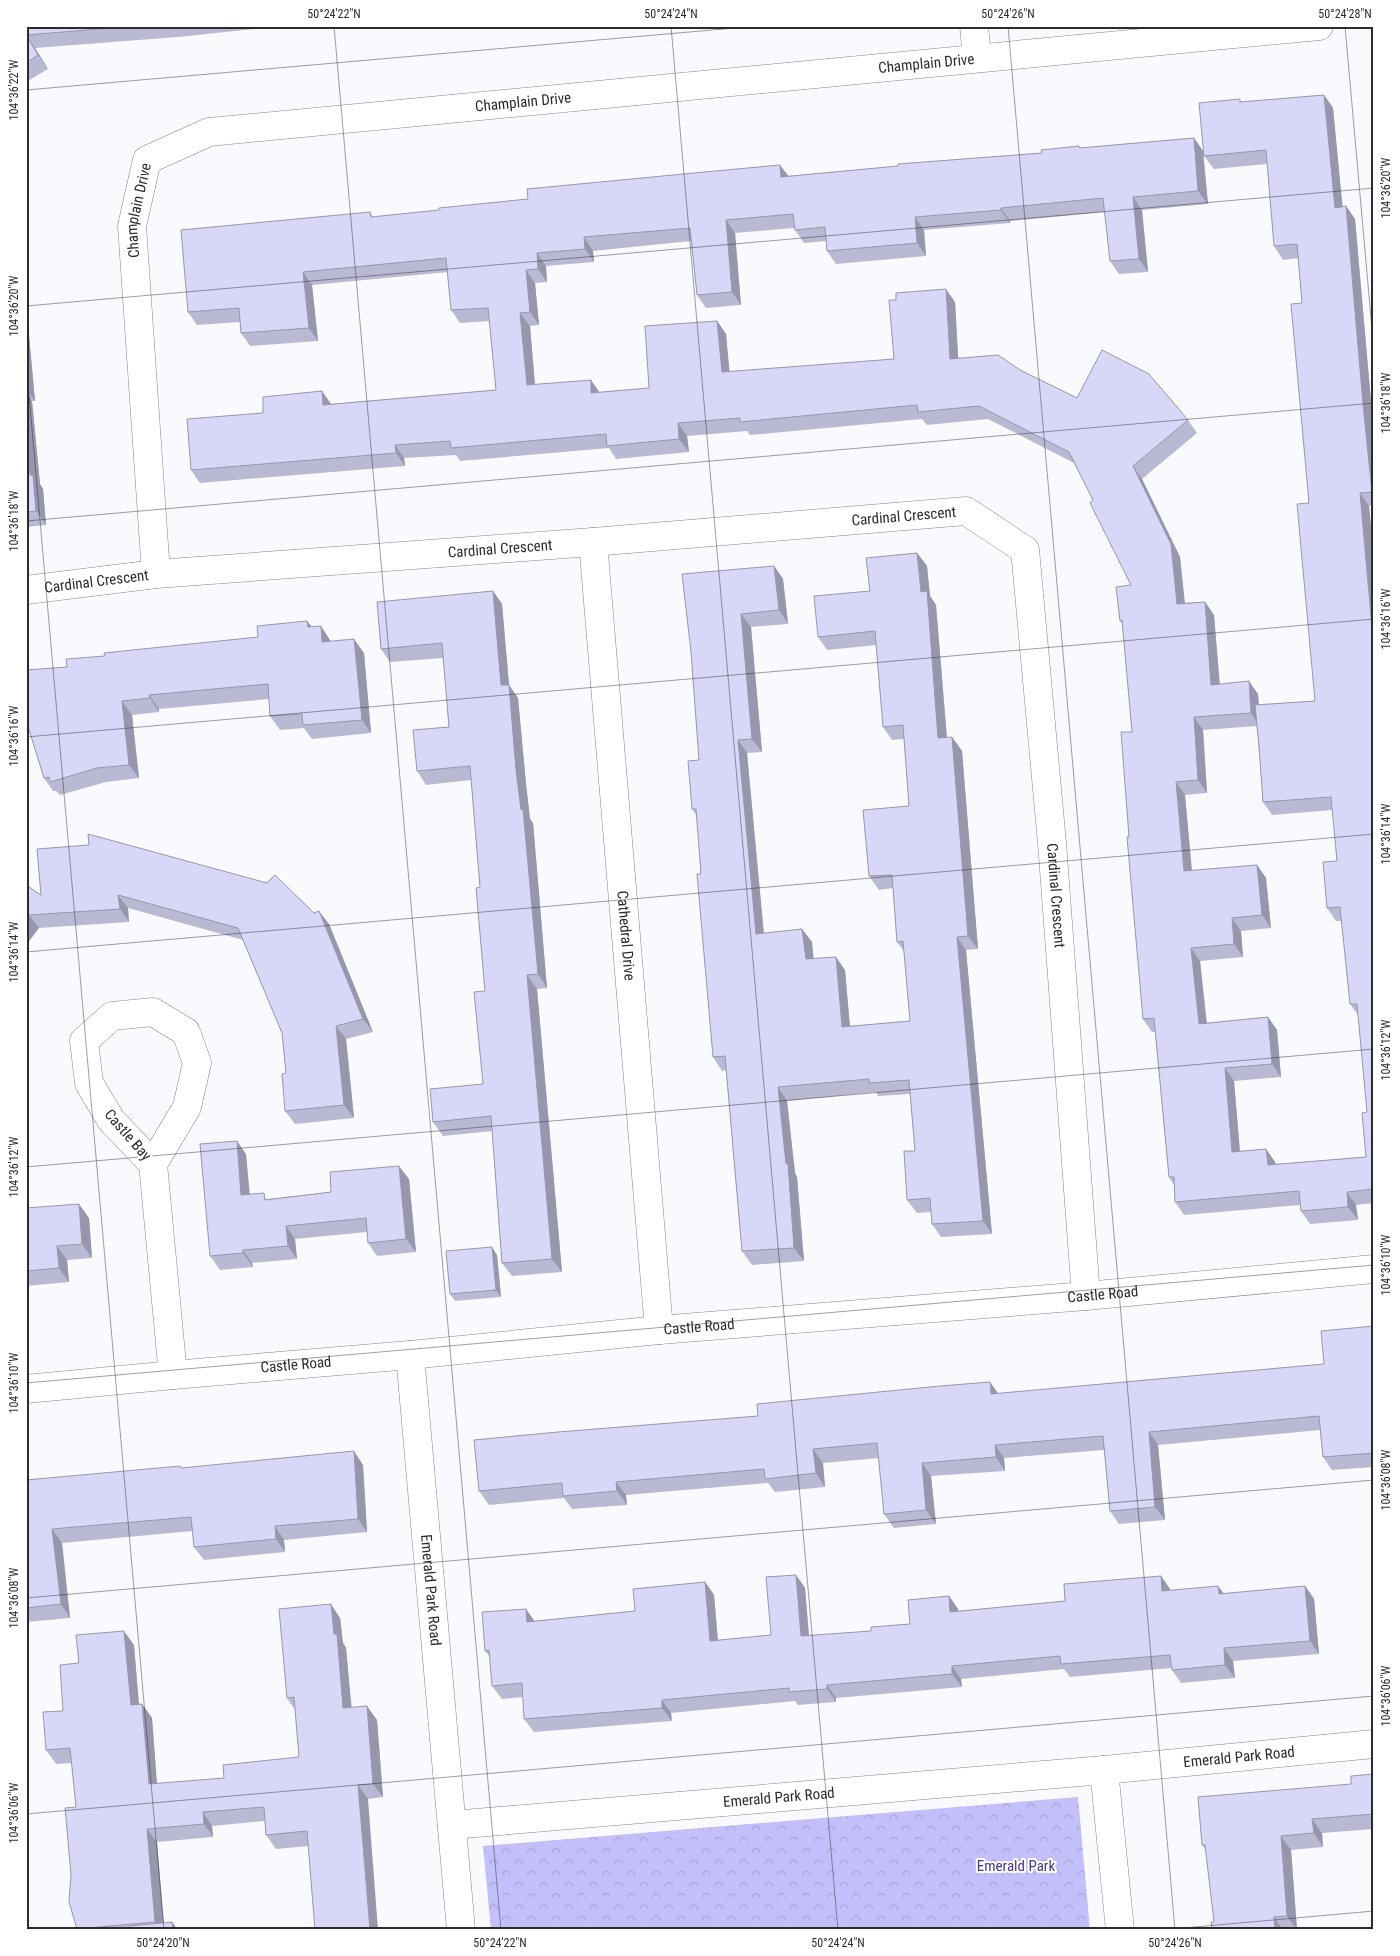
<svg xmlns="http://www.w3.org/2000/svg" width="1400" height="1956" viewBox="0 0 1400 1956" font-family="'Roboto Condensed',sans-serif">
	<defs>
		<pattern id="park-crowns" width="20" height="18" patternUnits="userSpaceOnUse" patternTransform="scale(1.25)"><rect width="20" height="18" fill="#c3bffb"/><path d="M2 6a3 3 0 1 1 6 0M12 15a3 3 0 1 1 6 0" fill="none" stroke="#a8a4d7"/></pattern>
	</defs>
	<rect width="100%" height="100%" fill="#fafafe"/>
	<path fill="url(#park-crowns)" d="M 1078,1797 L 1090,1930 L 491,1930 L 483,1846 Z"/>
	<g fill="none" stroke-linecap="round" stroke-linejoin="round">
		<defs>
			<g id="minor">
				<path d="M 974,26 L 977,58"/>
				<path id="s1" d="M 593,542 L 659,1330"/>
				<path id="s2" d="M 156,574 L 132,226 L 147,160 L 209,132 L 1319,26"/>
				<path id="s3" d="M 26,590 L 156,574 L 593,542 L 966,511 L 1025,550 L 1052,843 L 1086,1296"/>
				<path d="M 153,1164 L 111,1120 L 89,1083 L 84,1041 L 112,1016 L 153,1012 L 186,1032 L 197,1063 L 187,1107 L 153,1164 L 173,1375"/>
				<path id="s4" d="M 410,1355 L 461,1930"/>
				<path id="s5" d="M 26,1389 L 173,1375 L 410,1355 L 659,1330 L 1086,1296 L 1374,1269"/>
				<path d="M 1104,1770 L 1120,1930"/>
				<path id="s6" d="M 452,1825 L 1104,1770 L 1374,1744"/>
			</g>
		</defs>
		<use href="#minor" stroke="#86868a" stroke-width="29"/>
		<use href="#minor" stroke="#fff" stroke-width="28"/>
	</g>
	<path fill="#bab9d4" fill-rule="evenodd" d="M 26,26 L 281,26 L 178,37 L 35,48 L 48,69 L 26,82 Z
		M 1324,95 L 1333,108 L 1342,207 L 1346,206 L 1355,219 L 1374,436 L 1374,506 L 1369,506 L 1374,558 L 1374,1203 L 1356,1205 L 1358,1220 L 1310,1224 L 1301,1211 L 1300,1205 L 1184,1215 L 1175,1202 L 1174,1185 L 1169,1177 L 1155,1032 L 1152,1032 L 1143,1019 L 1129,837 L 1132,732 L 1123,624 L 1120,621 L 1131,585 L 1093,500 L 1074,463 L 988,419 L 927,425 L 922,419 L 750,435 L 747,431 L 687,436 L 689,452 L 616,459 L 609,448 L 460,461 L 456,455 L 404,458 L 405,466 L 200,483 L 191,470 L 263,413 L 331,404 L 496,390 L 490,321 L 460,323 L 451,310 L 448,272 L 312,285 L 318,341 L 250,346 L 241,333 L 240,322 L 197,325 L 188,312 L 370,212 L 373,217 L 788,176 L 1042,153 L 1081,148 L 1194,138 L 1203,151 L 1208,204 L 1142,210 L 1148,272 L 1119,274 L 1110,261 L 1105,212 L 1010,221 L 1010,223 L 924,230 L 926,256 L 836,264 L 827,251 L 826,241 L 804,243 L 795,230 L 794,228 L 735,233 L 741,305 L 706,308 L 697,295 L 691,241 L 593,251 L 594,262 L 546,266 L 547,282 L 535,283 L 539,325 L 530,326 L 535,385 L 599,392 L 649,388 L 717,321 L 726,334 L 729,372 L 894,359 L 955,302 L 958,358 L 1020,370 L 1077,398 L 1188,420 L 1197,433 L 1142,479 L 1180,557 L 1185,603 L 1205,602 L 1214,615 L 1219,684 L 1258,694 L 1259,705 L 1315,701 L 1302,303 L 1298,258 L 1283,260 L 1274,246 L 1267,164 L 1214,169 L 1204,156 L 1243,102 ZM 1257,726 L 1263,802 L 1272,815 L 1333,810 L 1337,861 L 1327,908 L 1336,921 L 1342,921 L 1350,1004 L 1358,1015 L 1367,1112 L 1366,1157 L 1276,1164 L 1275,1162 L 1266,1149 L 1240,1151 L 1234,1081 L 1281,1077 L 1277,1030 L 1268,1017 L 1207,1023 L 1200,961 L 1243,957 L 1241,931 L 1271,928 L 1266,878 L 1257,865 L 1192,871 L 1185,795 L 1207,793 L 1203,730 Z
		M 26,302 L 35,401 L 32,401 L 40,484 L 43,489 L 46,525 L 26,527 Z
		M 917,553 L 927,566 L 930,596 L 936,605 L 947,738 L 952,737 L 962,751 L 978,949 L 966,950 L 992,1234 L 941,1237 L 932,1224 L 931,1212 L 917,1213 L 907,1200 L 915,1151 L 910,1094 L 878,1096 L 876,1092 L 787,1101 L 795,1173 L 797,1177 L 804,1261 L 752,1265 L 742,1251 L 726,1070 L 722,1071 L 713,1057 L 697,816 L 692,809 L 699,760 L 691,652 L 774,566 L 783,579 L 788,624 L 751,627 L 762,752 L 747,753 L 764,933 L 802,929 L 812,942 L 813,959 L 845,970 L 850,1026 L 910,1021 L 904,951 L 897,942 L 893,888 L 879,890 L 869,876 L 909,806 L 904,739 L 892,740 L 883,727 L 876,645 L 827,650 L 818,637 L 870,591 Z
		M 493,591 L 502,604 L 509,685 L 518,698 L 526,784 L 530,819 L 533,823 L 547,988 L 537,989 L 562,1272 L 512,1276 L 502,1263 L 492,1131 L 443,1136 L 433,1122 L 483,1084 L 485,991 L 480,887 L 471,780 L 426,785 L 417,771 L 449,727 L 443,658 L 390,662 L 381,649 Z
		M 307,621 L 312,627 L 330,640 L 330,641 L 364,653 L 371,733 L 312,739 L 304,728 L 280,730 L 270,716 L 269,699 L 159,709 L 159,712 L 132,715 L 139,778 L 106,782 L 60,795 L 56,791 L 53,791 L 44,778 L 30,732 L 26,732 L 26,670 L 67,667 L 105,656 L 258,637 Z
		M 37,849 L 314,913 L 329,924 L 373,1032 L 346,1039 L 354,1118 L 295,1124 L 285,1111 L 286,1073 L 282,1033 L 243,940 L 128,908 L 129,922 L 39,928 L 26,945 L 26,885 L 41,895 Z
		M 246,1154 L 249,1194 L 268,1199 L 331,1192 L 409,1179 L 416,1252 L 377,1256 L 368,1243 L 367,1232 L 295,1239 L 297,1259 L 252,1263 L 253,1267 L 220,1270 L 210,1256 Z
		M 26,1208 L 89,1218 L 92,1258 L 67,1260 L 69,1282 L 26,1286 Z
		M 497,1255 L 501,1297 L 455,1301 L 450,1294 Z
		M 1374,1326 L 1374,1467 L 1332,1470 L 1323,1457 L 1320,1430 L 1158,1445 L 1165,1520 L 1119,1524 L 1110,1511 L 1104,1450 L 1004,1458 L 1005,1471 L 931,1476 L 936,1524 L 894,1528 L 884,1514 L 879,1458 L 823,1463 L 825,1487 L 775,1492 L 768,1483 L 626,1495 L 627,1505 L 572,1509 L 564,1498 L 489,1505 L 479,1491 L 758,1416 L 1324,1364 Z
		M 363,1465 L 367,1532 L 284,1540 L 285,1552 L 204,1560 L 194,1547 L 193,1531 L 62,1543 L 70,1618 L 26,1622 L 26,1480 L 182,1468 Z
		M 796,1575 L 805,1588 L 809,1636 L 871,1631 L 910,1624 L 949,1596 L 958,1609 L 958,1611 L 1065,1601 L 1161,1576 L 1170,1589 L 1170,1591 L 1224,1594 L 1305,1586 L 1314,1599 L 1319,1654 L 1233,1661 L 1235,1678 L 1181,1683 L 1172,1670 L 1172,1668 L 1070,1677 L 1064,1669 L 961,1679 L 962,1687 L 836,1698 L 836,1702 L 798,1705 L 795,1701 L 671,1713 L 672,1721 L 534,1732 L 524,1719 L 523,1697 L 502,1699 L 492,1686 L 490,1657 L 485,1651 L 526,1609 L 534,1621 L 635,1611 L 705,1582 L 714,1595 L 718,1640 L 771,1635 Z
		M 340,1618 L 343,1643 L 346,1648 L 351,1708 L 377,1720 L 383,1797 L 368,1799 L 308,1846 L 276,1849 L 266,1835 L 265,1821 L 212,1826 L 213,1837 L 157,1842 L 164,1923 L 178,1930 L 78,1930 L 77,1929 L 76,1807 L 72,1763 L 56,1764 L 46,1750 L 63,1711 L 79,1663 L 134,1645 L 139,1704 L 142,1704 L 152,1718 L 157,1784 L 224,1778 L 299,1757 L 295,1710 L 287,1698 Z
		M 1374,1774 L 1374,1829 L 1322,1833 L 1323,1847 L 1291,1850 L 1297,1930 L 1212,1930 L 1214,1922 L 1206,1850 L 1202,1845 Z"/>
	<path fill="#9796ad" d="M 26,35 L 35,48 L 48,69 L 38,55 Z
		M 1324,95 L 1333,108 L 1344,221 L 1335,208 Z
		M 1194,138 L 1203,151 L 1208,204 L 1198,191 Z
		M 780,165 L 790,178 L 781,177 Z
		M 1133,197 L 1142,210 L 1148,272 L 1139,259 Z
		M 1346,206 L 1355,219 L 1374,436 L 1374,494 L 1372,492 L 1363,404 Z
		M 1001,208 L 1010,221 L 1010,223 L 1001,210 Z
		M 915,217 L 924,230 L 926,256 L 917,243 Z
		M 726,220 L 735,233 L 741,305 L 732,292 Z
		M 584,237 L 593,251 L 594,262 L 585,249 Z
		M 537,253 L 546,266 L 547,282 L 538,269 Z
		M 526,270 L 535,283 L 539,325 L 530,312 Z
		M 303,272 L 312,285 L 318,341 L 309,328 Z
		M 946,289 L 955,302 L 959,372 L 950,359 Z
		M 26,302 L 35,401 L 26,389 Z
		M 520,313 L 530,326 L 536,398 L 527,385 Z
		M 717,321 L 726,334 L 731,386 L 722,372 Z
		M 591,380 L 600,393 L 591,393 Z
		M 322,391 L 331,404 L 323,405 Z
		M 26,392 L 32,401 L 40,484 L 43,489 L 46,525 L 36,511 L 30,475 L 26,430 Z
		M 678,423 L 687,436 L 689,452 L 679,439 Z
		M 395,445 L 404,458 L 405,466 L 396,453 Z
		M 1133,466 L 1142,479 L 1180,557 L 1186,617 L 1177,604 Z
		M 1360,493 L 1369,506 L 1374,558 L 1374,650 Z
		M 917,553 L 927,566 L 930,596 L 936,605 L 948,752 L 938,738 Z
		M 774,566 L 783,579 L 788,624 L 779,610 Z
		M 493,591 L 502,604 L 509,685 L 518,698 L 526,784 L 530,819 L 533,823 L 547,988 L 538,974 L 521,810 L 501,685 Z
		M 1205,602 L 1214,615 L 1221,698 L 1211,685 Z
		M 741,614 L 751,627 L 762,752 L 752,739 Z
		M 307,621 L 317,634 L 308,627 Z
		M 321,626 L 330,640 L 331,656 L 322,642 Z
		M 354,639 L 364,653 L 371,733 L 362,720 Z
		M 1249,681 L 1258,694 L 1260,726 L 1251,713 Z
		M 149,695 L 159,709 L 159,712 L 150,698 Z
		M 122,701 L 132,715 L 139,778 L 129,765 Z
		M 1194,717 L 1203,730 L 1207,793 L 1198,780 Z
		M 952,737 L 962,751 L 978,949 L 968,936 Z
		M 738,740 L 747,753 L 765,947 L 756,934 Z
		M 1176,782 L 1185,795 L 1193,884 L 1184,871 Z
		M 1257,865 L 1266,878 L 1271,928 L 1262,915 Z
		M 118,895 L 128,908 L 129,922 L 120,909 Z
		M 319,911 L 329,924 L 373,1032 L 363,1019 Z
		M 29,915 L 39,928 L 26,945 L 26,919 Z
		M 1232,918 L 1241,931 L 1243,957 L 1234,944 Z
		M 802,929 L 812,942 L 815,972 L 806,959 Z
		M 957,937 L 966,950 L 992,1234 L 983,1221 Z
		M 1191,948 L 1200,961 L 1208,1037 L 1199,1024 Z
		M 836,957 L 845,970 L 851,1040 L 842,1027 Z
		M 527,975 L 537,989 L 562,1272 L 552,1259 Z
		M 1268,1017 L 1277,1030 L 1281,1077 L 1272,1064 Z
		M 336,1026 L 346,1039 L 354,1118 L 344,1105 Z
		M 1225,1068 L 1234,1081 L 1241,1165 L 1232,1152 Z
		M 778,1087 L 787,1101 L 795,1173 L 797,1177 L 804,1261 L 794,1248 Z
		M 237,1141 L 246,1154 L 251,1208 L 241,1195 Z
		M 1266,1149 L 1275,1162 L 1277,1178 L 1268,1165 Z
		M 399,1166 L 409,1179 L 416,1252 L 406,1239 Z
		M 1347,1192 L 1356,1205 L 1358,1220 L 1348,1207 Z
		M 79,1204 L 89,1218 L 92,1258 L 82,1244 Z
		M 286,1226 L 295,1239 L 297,1259 L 288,1246 Z
		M 57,1246 L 67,1260 L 69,1282 L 59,1268 Z
		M 492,1247 L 497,1255 L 501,1297 L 496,1290 Z
		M 243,1250 L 252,1263 L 253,1267 L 243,1253 Z
		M 990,1382 L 1000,1396 L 991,1394 Z
		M 1149,1432 L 1158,1445 L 1165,1520 L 1155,1507 Z
		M 995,1445 L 1004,1458 L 1005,1471 L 996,1457 Z
		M 813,1449 L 823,1463 L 825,1487 L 816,1473 Z
		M 354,1451 L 363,1465 L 367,1532 L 358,1519 Z
		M 922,1463 L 931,1476 L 936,1524 L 926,1510 Z
		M 616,1482 L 626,1495 L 627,1505 L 617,1491 Z
		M 275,1526 L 284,1540 L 285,1552 L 276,1539 Z
		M 52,1529 L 62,1543 L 70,1618 L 61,1604 Z
		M 796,1575 L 805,1588 L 810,1649 L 801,1636 Z
		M 1161,1576 L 1170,1589 L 1171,1604 L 1162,1591 Z
		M 705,1582 L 714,1595 L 719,1654 L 710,1641 Z
		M 1218,1586 L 1228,1599 L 1219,1594 Z
		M 1305,1586 L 1314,1599 L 1319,1654 L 1310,1641 Z
		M 949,1596 L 958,1609 L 960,1625 L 950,1612 Z
		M 331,1604 L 340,1618 L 343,1643 L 346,1648 L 353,1722 L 343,1708 L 334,1634 Z
		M 526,1609 L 535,1622 L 527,1622 Z
		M 124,1631 L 134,1645 L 140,1718 L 131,1705 Z
		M 1224,1648 L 1233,1661 L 1235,1678 L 1225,1665 Z
		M 952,1666 L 961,1679 L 962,1687 L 952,1674 Z
		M 827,1685 L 836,1698 L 836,1702 L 827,1689 Z
		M 662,1700 L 671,1713 L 672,1721 L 662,1708 Z
		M 142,1704 L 152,1718 L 158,1798 L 149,1784 Z
		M 367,1706 L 377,1720 L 383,1797 L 373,1784 Z
		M 358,1785 L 368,1799 L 378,1930 L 370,1930 Z
		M 203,1812 L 212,1826 L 213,1837 L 204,1824 Z
		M 1312,1819 L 1322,1833 L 1323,1847 L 1314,1833 Z
		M 147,1829 L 157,1842 L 164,1930 L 161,1930 L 155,1922 Z
		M 1281,1836 L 1291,1850 L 1297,1930 L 1287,1916 Z
		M 1274,1917 L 1283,1930 L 1275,1930 Z
		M 172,1922 L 178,1930 L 173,1930 Z"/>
	<path fill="#d8d7f7" stroke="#9796ad" d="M 26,26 L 136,26 L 26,35 Z
		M 26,35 L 38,55 L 26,63 Z
		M 1324,95 L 1335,208 L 1346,206 L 1363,404 L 1372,492 L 1360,493 L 1374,650 L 1374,1189 L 1347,1192 L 1348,1207 L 1301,1211 L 1299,1191 L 1175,1202 L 1174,1177 L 1169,1177 L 1154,1018 L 1143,1019 L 1127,837 L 1129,837 L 1121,732 L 1132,732 L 1122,620 L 1120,621 L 1116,587 L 1131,585 L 1090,503 L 1093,500 L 1069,452 L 979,406 L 918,412 L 917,405 L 740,422 L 740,418 L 678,423 L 679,439 L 607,446 L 606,434 L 451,448 L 450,441 L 395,445 L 396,453 L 191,470 L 187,419 L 263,413 L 263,397 L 322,391 L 323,405 L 496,390 L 488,308 L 451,310 L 446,258 L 303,272 L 309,328 L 241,333 L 239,308 L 188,312 L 181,230 L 370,212 L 371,217 L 439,210 L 439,208 L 528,199 L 527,189 L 694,173 L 780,165 L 781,177 L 898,166 L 898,164 L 1042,153 L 1041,150 L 1079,146 L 1079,148 L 1194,138 L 1198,191 L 1133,197 L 1139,259 L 1110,261 L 1103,198 L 1001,208 L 1001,210 L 915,217 L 917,243 L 827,251 L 825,227 L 795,230 L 793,214 L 726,220 L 732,292 L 697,295 L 690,228 L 584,237 L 585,249 L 537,253 L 538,269 L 526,270 L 530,312 L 520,313 L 527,385 L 591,380 L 591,393 L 649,388 L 645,326 L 717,321 L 722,372 L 894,359 L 889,300 L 896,300 L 896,293 L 946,289 L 950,359 L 998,355 L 1020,370 L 1077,398 L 1102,350 L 1149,374 L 1188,420 L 1133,466 L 1171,544 L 1177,604 L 1205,602 L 1211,685 L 1249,681 L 1251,713 L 1194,717 L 1198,780 L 1176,782 L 1184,871 L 1257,865 L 1262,915 L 1232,918 L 1234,944 L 1191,948 L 1199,1024 L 1268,1017 L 1272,1064 L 1225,1068 L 1232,1152 L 1266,1149 L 1268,1165 L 1366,1157 L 1362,1113 L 1367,1112 L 1357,1004 L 1350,1004 L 1340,907 L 1327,908 L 1323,862 L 1337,861 L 1331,797 L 1263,802 L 1259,747 L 1255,705 L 1315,701 L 1297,504 L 1309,503 L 1291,304 L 1302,303 L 1297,244 L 1274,246 L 1266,150 L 1204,156 L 1199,103 L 1240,99 L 1240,102 Z
		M 26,430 L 30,475 L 33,475 L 36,511 L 26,512 Z
		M 917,553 L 921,592 L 927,591 L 938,738 L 952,737 L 968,936 L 957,937 L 983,1221 L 932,1224 L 930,1198 L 907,1200 L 904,1151 L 915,1151 L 909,1080 L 869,1083 L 869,1079 L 778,1087 L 786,1164 L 788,1164 L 794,1248 L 742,1251 L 725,1056 L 713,1057 L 697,874 L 701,874 L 696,809 L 692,809 L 688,761 L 699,760 L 691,652 L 682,574 L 774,566 L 779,610 L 741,614 L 752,739 L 738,740 L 756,934 L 802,929 L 806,959 L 836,957 L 842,1027 L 910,1021 L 903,941 L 897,942 L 892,875 L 869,876 L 863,810 L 909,806 L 903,725 L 883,727 L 875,631 L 818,637 L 814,596 L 870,591 L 866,558 Z
		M 493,591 L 501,685 L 509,685 L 516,770 L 521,810 L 523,809 L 538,974 L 527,975 L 552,1259 L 502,1263 L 491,1116 L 433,1122 L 430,1089 L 483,1084 L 474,992 L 485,991 L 476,888 L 480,887 L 470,766 L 417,771 L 413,730 L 449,727 L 442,643 L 381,649 L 377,602 Z
		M 307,621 L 308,627 L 321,626 L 322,642 L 354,639 L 362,720 L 303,725 L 302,714 L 270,716 L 268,684 L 149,695 L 150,698 L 122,701 L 129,765 L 97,768 L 50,782 L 49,777 L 44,778 L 26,720 L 26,670 L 67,667 L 66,659 L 105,656 L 104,653 L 258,637 L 257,626 Z
		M 88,834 L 267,883 L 275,875 L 314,913 L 319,911 L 363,1019 L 336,1026 L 344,1105 L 285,1111 L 282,1074 L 286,1073 L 282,1033 L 238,928 L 118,895 L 120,909 L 29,915 L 26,919 L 26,885 L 41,895 L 37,849 L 89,845 Z
		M 237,1141 L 241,1195 L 264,1193 L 265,1200 L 331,1192 L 330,1172 L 399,1166 L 406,1239 L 368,1243 L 366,1218 L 286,1226 L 288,1246 L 243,1250 L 243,1253 L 210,1256 L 200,1144 Z
		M 79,1204 L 82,1244 L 57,1246 L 59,1268 L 26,1271 L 26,1208 Z
		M 492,1247 L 496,1290 L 450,1294 L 446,1251 Z
		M 1374,1326 L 1374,1453 L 1323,1457 L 1319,1416 L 1149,1432 L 1155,1507 L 1110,1511 L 1103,1436 L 995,1445 L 996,1457 L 922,1463 L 926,1510 L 884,1514 L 877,1443 L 813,1449 L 816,1473 L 765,1479 L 764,1469 L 616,1482 L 617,1491 L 563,1496 L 562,1483 L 479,1491 L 474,1440 L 558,1432 L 758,1416 L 757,1404 L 940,1386 L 990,1382 L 991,1394 L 1324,1364 L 1321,1331 Z
		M 354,1451 L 358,1519 L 275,1526 L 276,1539 L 194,1547 L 191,1517 L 52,1529 L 61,1604 L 26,1608 L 26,1480 L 180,1466 L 181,1468 Z
		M 796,1575 L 801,1636 L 871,1631 L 871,1627 L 910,1624 L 908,1600 L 949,1596 L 950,1612 L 1065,1601 L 1064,1584 L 1161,1576 L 1162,1591 L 1218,1586 L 1219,1594 L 1305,1586 L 1310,1641 L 1224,1648 L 1225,1665 L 1172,1670 L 1170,1655 L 1061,1664 L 1060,1656 L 952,1666 L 952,1674 L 827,1685 L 827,1689 L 789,1692 L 789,1688 L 662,1700 L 662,1708 L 524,1719 L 522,1683 L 492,1686 L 489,1650 L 485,1651 L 482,1612 L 526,1609 L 527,1622 L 635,1611 L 633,1589 L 705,1582 L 710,1641 L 771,1635 L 766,1577 Z
		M 331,1604 L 334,1634 L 337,1634 L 343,1708 L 367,1706 L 373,1784 L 358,1785 L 370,1930 L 315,1930 L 307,1831 L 266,1835 L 264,1807 L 203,1812 L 204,1824 L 147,1829 L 155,1922 L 77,1929 L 69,1902 L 71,1874 L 65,1808 L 76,1807 L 70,1748 L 46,1750 L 43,1712 L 63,1711 L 60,1665 L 79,1663 L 76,1635 L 124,1631 L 131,1705 L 142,1704 L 149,1784 L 224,1778 L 223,1765 L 299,1757 L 294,1697 L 287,1698 L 279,1609 Z
		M 1374,1774 L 1374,1814 L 1312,1819 L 1314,1833 L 1281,1836 L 1287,1916 L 1274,1917 L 1275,1930 L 1212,1930 L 1211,1922 L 1214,1922 L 1205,1845 L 1202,1845 L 1198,1797 L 1351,1784 L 1351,1776 Z
		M 172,1922 L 173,1930 L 130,1930 L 130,1926 Z"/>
	<path fill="none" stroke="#2b2b2c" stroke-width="1" stroke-opacity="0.45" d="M 334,26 L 501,1930M 671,26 L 838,1930M 1008,26 L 1175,1930M 1345,26 L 1374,352M 26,90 L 758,26M 26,306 L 1374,188M 26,361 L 164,1930M 26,521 L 1374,403M 26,737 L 1374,619M 26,952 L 1374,834M 26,1167 L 1374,1049M 26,1383 L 1374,1265M 26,1598 L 1374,1480M 26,1814 L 1374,1696M 1161,1930 L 1374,1911"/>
	<g text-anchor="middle" stroke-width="4" stroke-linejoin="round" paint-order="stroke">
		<g font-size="15" fill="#2b2b2c" stroke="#fff">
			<text dy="5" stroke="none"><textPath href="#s2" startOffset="1205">Champlain Drive</textPath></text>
			<text dy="5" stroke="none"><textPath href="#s2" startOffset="800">Champlain Drive</textPath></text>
			<text dy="5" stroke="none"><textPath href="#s2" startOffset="365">Champlain Drive</textPath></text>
			<text dy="5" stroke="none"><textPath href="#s3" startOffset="881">Cardinal Crescent</textPath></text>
			<text dy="5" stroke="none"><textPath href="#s3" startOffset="476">Cardinal Crescent</textPath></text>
			<text dy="5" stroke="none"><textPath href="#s3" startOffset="71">Cardinal Crescent</textPath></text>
			<text dy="5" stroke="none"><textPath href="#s3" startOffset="1361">Cardinal Crescent</textPath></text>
			<text dy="5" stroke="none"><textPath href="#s1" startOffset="395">Cathedral Drive</textPath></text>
			<text transform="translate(128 1135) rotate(49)" y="5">Castle Bay</text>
			<text dy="5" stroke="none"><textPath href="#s5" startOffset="1081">Castle Road</textPath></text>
			<text dy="5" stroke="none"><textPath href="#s5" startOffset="676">Castle Road</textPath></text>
			<text dy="5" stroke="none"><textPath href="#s5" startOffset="271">Castle Road</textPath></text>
			<text dy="5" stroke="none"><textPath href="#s4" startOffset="236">Emerald Park Road</textPath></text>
			<text dy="5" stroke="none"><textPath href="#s6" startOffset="790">Emerald Park Road</textPath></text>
			<text dy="5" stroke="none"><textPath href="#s6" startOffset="328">Emerald Park Road</textPath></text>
		</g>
		<g font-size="15" fill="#47348e" stroke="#fff">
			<text x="1016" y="1871">Emerald Park</text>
		</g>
	</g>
	<rect width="1400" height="1956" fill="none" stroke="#ffffff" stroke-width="55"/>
	<rect x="28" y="28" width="1344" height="1900" fill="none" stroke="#2b2b2c" stroke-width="2"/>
	<g font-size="12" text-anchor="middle" fill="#2b2b2c">
		<text x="334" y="18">50°24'22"N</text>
		<text x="671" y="18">50°24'24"N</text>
		<text x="1008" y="18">50°24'26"N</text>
		<text x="1345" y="18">50°24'28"N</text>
		<text transform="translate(14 90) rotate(-90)" y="4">104°36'22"W</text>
		<text transform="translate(1386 188) rotate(-90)" y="4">104°36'20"W</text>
		<text transform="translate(14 306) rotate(-90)" y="4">104°36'20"W</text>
		<text transform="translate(1386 403) rotate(-90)" y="4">104°36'18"W</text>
		<text transform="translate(14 521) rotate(-90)" y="4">104°36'18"W</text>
		<text transform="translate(1386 619) rotate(-90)" y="4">104°36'16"W</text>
		<text transform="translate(14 736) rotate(-90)" y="4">104°36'16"W</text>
		<text transform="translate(1386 834) rotate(-90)" y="4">104°36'14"W</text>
		<text transform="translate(14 952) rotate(-90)" y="4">104°36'14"W</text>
		<text transform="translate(1386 1050) rotate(-90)" y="4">104°36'12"W</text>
		<text transform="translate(14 1167) rotate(-90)" y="4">104°36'12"W</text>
		<text transform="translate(1386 1265) rotate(-90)" y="4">104°36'10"W</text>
		<text transform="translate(14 1383) rotate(-90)" y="4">104°36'10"W</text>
		<text transform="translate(1386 1480) rotate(-90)" y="4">104°36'08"W</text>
		<text transform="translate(14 1598) rotate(-90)" y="4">104°36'08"W</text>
		<text transform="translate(1386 1696) rotate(-90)" y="4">104°36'06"W</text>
		<text transform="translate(14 1813) rotate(-90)" y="4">104°36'06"W</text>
		<text x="163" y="1947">50°24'20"N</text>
		<text x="500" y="1947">50°24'22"N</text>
		<text x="838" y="1947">50°24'24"N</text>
		<text x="1175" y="1947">50°24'26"N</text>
	</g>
</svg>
